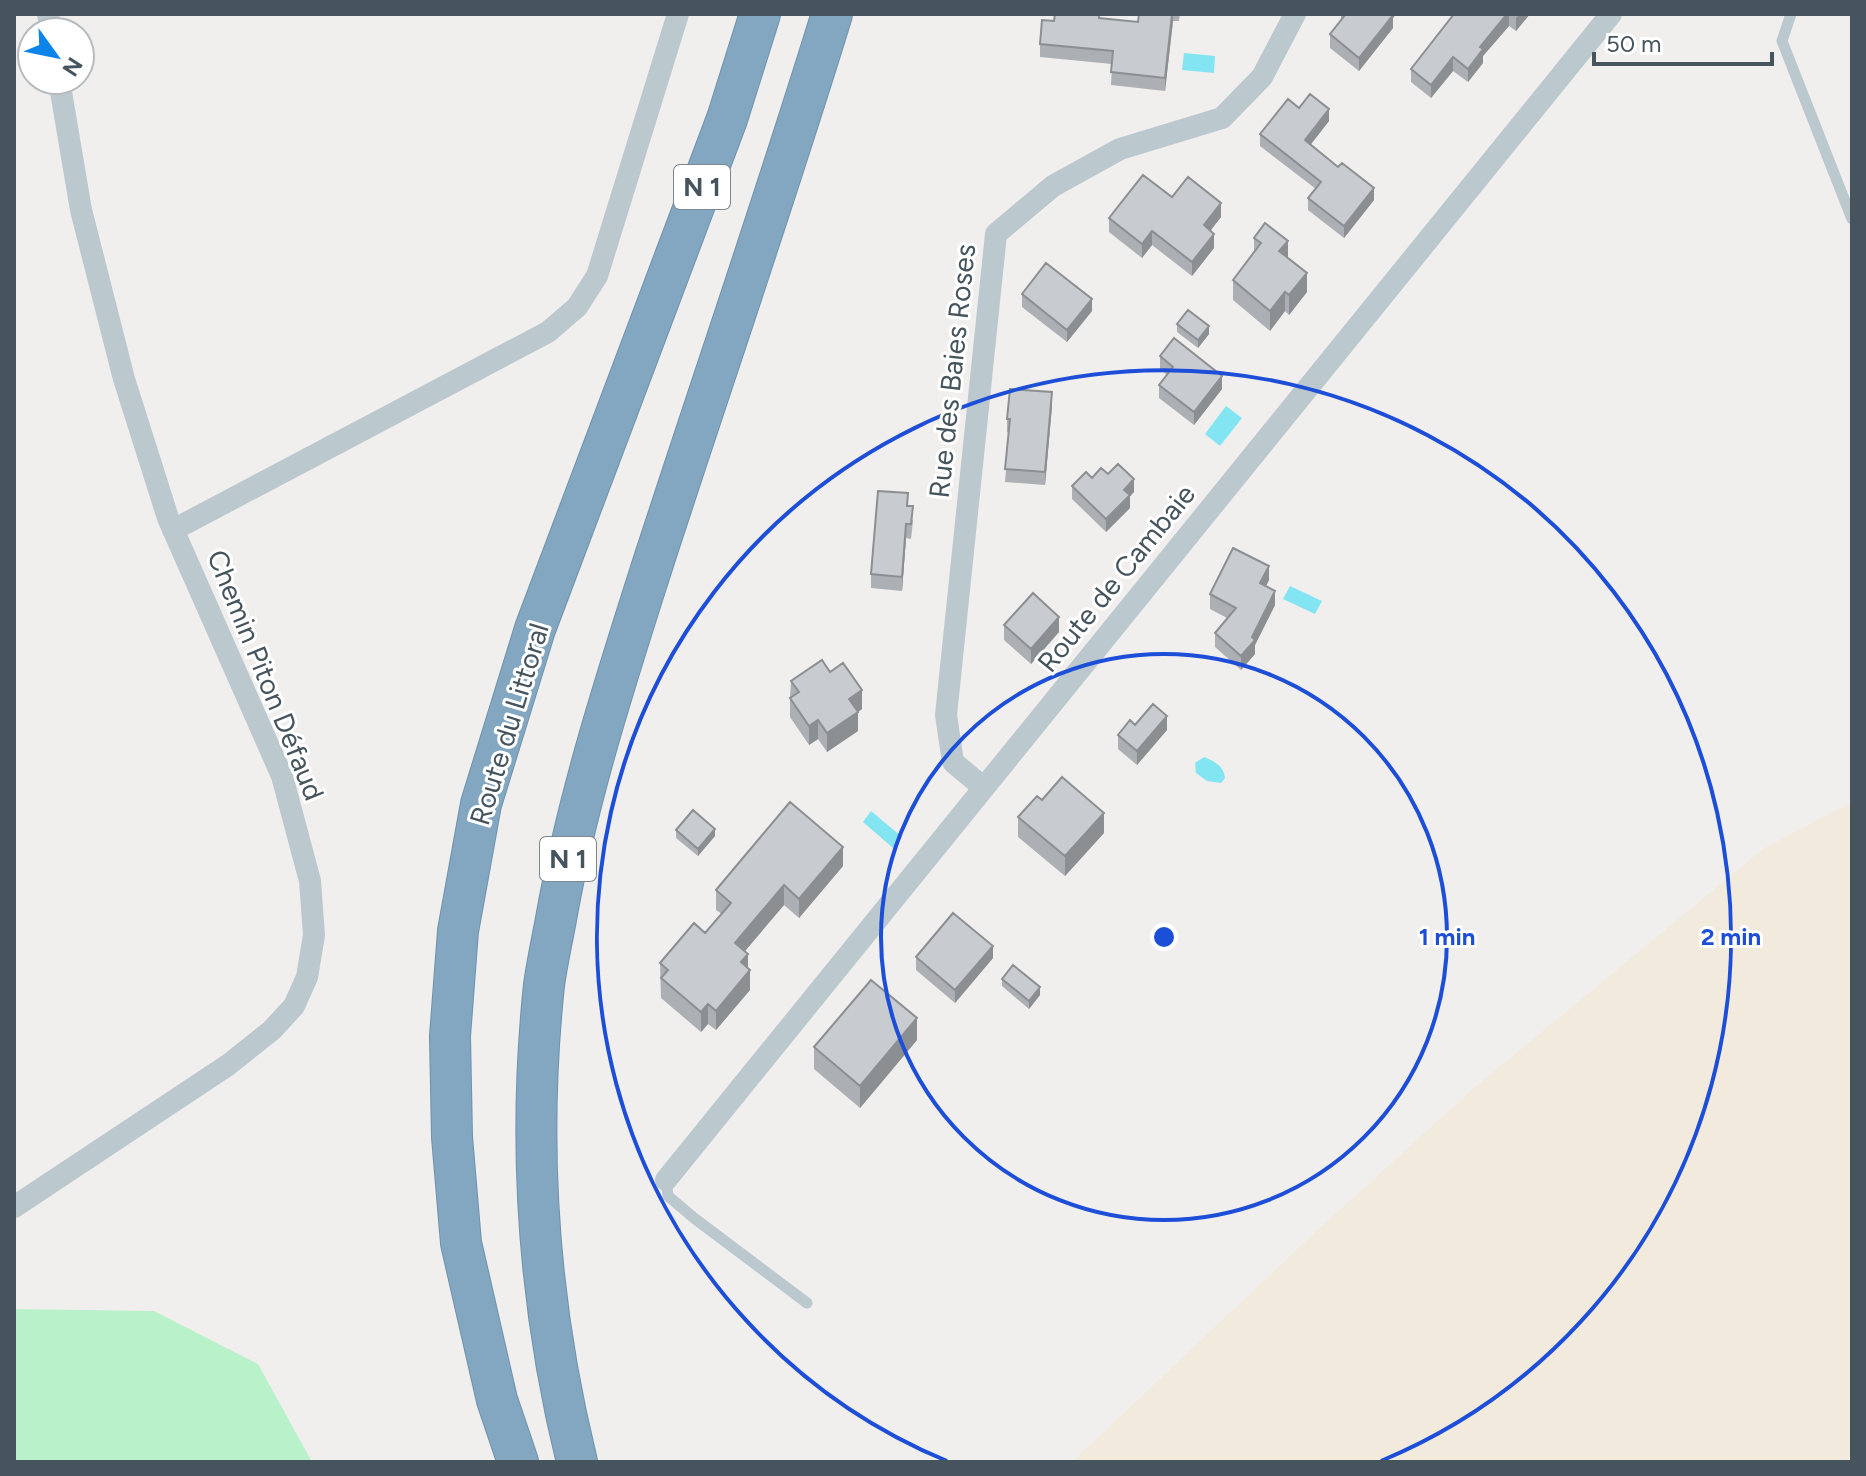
<svg xmlns="http://www.w3.org/2000/svg" width="1866" height="1476" viewBox="0 0 1866 1476" font-family="Figtree,sans-serif">
	<rect width="100%" height="100%" fill="#f1eeee"/>
	<path fill="#b9f2ca" d="M 14,1309 L 154,1311 L 258,1364 L 312,1462 L 14,1462 Z"/>
	<path fill="#f3eade" d="M 1852,802 L 1852,1462 L 1072,1462 L 1309,1238 L 1474,1088 L 1763,849 Z"/>
	<path fill="#84e5f2" d="M 1184,53 L 1215,56 L 1214,73 L 1182,70 Z
		M 1226,406 L 1242,418 L 1220,446 L 1205,434 Z
		M 1290,586 L 1322,601 L 1315,614 L 1283,599 Z
		M 1204,757 C 1214,761 1224,766 1225,778 L 1221,783 L 1207,781 L 1196,773 L 1195,763 Z
		M 871,811 L 902,837 L 893,848 L 863,822 Z"/>
	<g fill="none" stroke-linecap="round" stroke-linejoin="round">
		<defs>
			<path id="highway" d="M 518,1462 L 497,1400 L 461,1243 L 452,1137 L 450,1036 L 458,931 L 481,804 L 535,629 L 727,119 L 760,14
				M 577,1462 C 538,1304 527,1147 544,985 C 547,963 552,941 556,919 C 578,795 617,676 655,557 C 714,376 776,196 832,14"/>
		</defs>
		<use href="#highway" stroke="#6e92ac" stroke-width="42"/>
		<path stroke="#bbc8ce" stroke-width="11" d="M 1791,14 L 1782,41 L 1852,219
			M 666,1180 L 668,1196 L 694,1218 L 807,1303"/>
		<path stroke="#bbc8ce" stroke-width="22" d="M 48,14 L 51,32
			M 173,530 L 548,332 L 577,307 L 597,276 L 678,14
			M 984,788 L 953,762 L 946,715 L 996,234 L 1053,186 L 1120,149 L 1222,118 L 1262,77 L 1295,14
			M 666,1180 L 1611,14
			M 14,1207 L 228,1065 L 272,1030 L 294,1006 L 307,977 L 314,935 L 310,881 L 282,776 L 168,518 L 124,379 L 81,210 L 59,80"/>
		<use href="#highway" stroke="#83a7c1" stroke-width="40"/>
	</g>
	<path fill="#acafb4" d="M 1100,14 L 1100,18 L 1138,22 L 1139,14 L 1180,14 L 1179,21 L 1173,21 L 1165,91 L 1111,85 L 1112,64 L 1040,57 L 1040,44 L 1054,21 Z
		M 1341,14 L 1396,14 L 1393,18 L 1393,28 L 1359,71 L 1330,48 L 1330,34 L 1341,20 Z
		M 1454,14 L 1530,14 L 1516,31 L 1509,26 L 1483,56 L 1483,63 L 1468,82 L 1453,71 L 1431,98 L 1411,82 L 1411,69 Z
		M 1299,108 L 1329,121 L 1310,145 L 1374,200 L 1344,238 L 1308,210 L 1308,198 L 1316,189 L 1260,146 L 1260,134 Z
		M 1172,197 L 1221,217 L 1210,231 L 1214,248 L 1192,276 L 1152,245 L 1142,258 L 1109,232 L 1109,218 Z
		M 1254,238 L 1288,258 L 1307,292 L 1289,315 L 1285,311 L 1270,331 L 1233,300 L 1233,280 L 1254,253 Z
		M 1022,294 L 1092,311 L 1067,342 L 1022,307 Z
		M 1177,324 L 1209,334 L 1198,348 L 1177,332 Z
		M 1160,356 L 1222,389 L 1194,425 L 1159,398 L 1159,385 L 1167,375 L 1160,369 Z
		M 1052,406 L 1045,485 L 1005,482 L 1009,433 L 1007,432 L 1007,419 Z
		M 1108,474 L 1134,492 L 1130,496 L 1130,508 L 1106,532 L 1072,499 L 1072,486 L 1092,478 Z
		M 908,506 L 913,521 L 911,539 L 906,538 L 902,591 L 871,588 L 871,574 Z
		M 1269,580 L 1266,586 L 1275,605 L 1255,645 L 1255,654 L 1241,670 L 1215,647 L 1215,633 L 1227,618 L 1210,609 L 1210,594 Z
		M 1004,625 L 1059,632 L 1031,664 L 1004,640 Z
		M 830,672 L 862,709 L 858,712 L 858,731 L 827,752 L 818,739 L 809,745 L 790,717 L 790,698 L 791,681 Z
		M 1135,725 L 1167,730 L 1137,765 L 1118,749 L 1118,735 Z
		M 1042,800 L 1104,833 L 1065,876 L 1018,837 L 1018,817 Z
		M 676,830 L 715,836 L 698,856 L 676,838 Z
		M 843,866 L 799,918 L 784,905 L 744,951 L 750,990 L 716,1030 L 708,1024 L 701,1032 L 661,998 L 660,963 L 705,933 L 722,914 L 716,910 L 716,890 Z
		M 916,957 L 993,958 L 955,1003 L 916,970 Z
		M 1002,979 L 1040,995 L 1029,1009 L 1002,986 Z
		M 917,1040 L 860,1108 L 814,1069 L 814,1047 Z"/>
	<path fill="#8c8f92" d="M 1172,14 L 1173,21 L 1165,91 L 1165,78 Z
		M 1388,14 L 1396,14 L 1393,18 L 1393,28 L 1359,71 L 1359,58 Z
		M 1507,14 L 1509,14 L 1509,26 L 1483,56 L 1483,63 L 1468,82 L 1468,69 L 1480,47 Z
		M 1519,14 L 1530,14 L 1516,31 L 1516,18 Z
		M 1453,57 L 1453,71 L 1431,98 L 1431,85 Z
		M 1329,109 L 1329,121 L 1305,152 L 1305,140 Z
		M 1374,188 L 1374,200 L 1344,238 L 1344,226 Z
		M 1221,203 L 1221,217 L 1204,239 L 1204,225 Z
		M 1152,231 L 1152,245 L 1142,258 L 1142,244 Z
		M 1214,234 L 1214,248 L 1192,276 L 1192,262 Z
		M 1288,241 L 1288,260 L 1279,251 Z
		M 1307,273 L 1307,292 L 1289,315 L 1289,295 Z
		M 1285,292 L 1285,311 L 1270,331 L 1270,311 Z
		M 1092,299 L 1092,311 L 1067,342 L 1067,330 Z
		M 1209,326 L 1209,334 L 1198,348 L 1198,340 Z
		M 1222,376 L 1222,389 L 1194,425 L 1194,412 Z
		M 1052,392 L 1052,406 L 1045,485 L 1045,472 Z
		M 1134,479 L 1134,492 L 1130,496 L 1130,508 L 1106,532 L 1106,519 L 1124,490 Z
		M 906,524 L 906,538 L 902,591 L 902,577 Z
		M 1269,566 L 1269,580 L 1260,598 L 1260,583 Z
		M 1275,591 L 1275,605 L 1255,645 L 1255,654 L 1241,670 L 1241,656 Z
		M 1059,617 L 1059,632 L 1031,664 L 1031,649 Z
		M 862,690 L 862,709 L 858,712 L 858,731 L 827,752 L 827,733 L 849,699 Z
		M 1167,716 L 1167,730 L 1137,765 L 1137,751 Z
		M 818,720 L 818,739 L 809,745 L 809,726 Z
		M 1104,813 L 1104,833 L 1065,876 L 1065,856 Z
		M 715,829 L 715,836 L 698,856 L 698,849 Z
		M 843,847 L 843,866 L 799,918 L 799,899 Z
		M 784,885 L 784,905 L 735,963 L 735,943 Z
		M 993,946 L 993,958 L 955,1003 L 955,990 Z
		M 748,954 L 748,973 L 750,970 L 750,990 L 716,1030 L 716,1011 L 741,962 Z
		M 1040,987 L 1040,995 L 1029,1009 L 1029,1001 Z
		M 708,1004 L 708,1024 L 701,1032 L 701,1012 Z
		M 917,1018 L 917,1040 L 860,1108 L 860,1086 Z"/>
	<path fill="#c8ccd1" stroke="#8c8f92" stroke-width="2" d="M 1055,14 L 1099,14 L 1099,18 L 1138,22 L 1139,14 L 1172,14 L 1165,78 L 1111,72 L 1113,51 L 1040,44 L 1042,20 L 1054,21 Z
		M 1344,14 L 1392,14 L 1393,15 L 1359,58 L 1330,34 L 1345,15 Z
		M 1454,14 L 1507,14 L 1480,47 L 1483,49 L 1468,69 L 1453,57 L 1431,85 L 1411,69 Z
		M 1310,94 L 1329,109 L 1305,140 L 1338,167 L 1342,163 L 1374,188 L 1344,226 L 1308,198 L 1321,182 L 1260,134 L 1288,99 L 1299,108 Z
		M 1143,175 L 1172,197 L 1188,177 L 1221,203 L 1204,225 L 1214,234 L 1192,262 L 1152,231 L 1142,244 L 1109,218 Z
		M 1265,223 L 1288,241 L 1279,251 L 1307,273 L 1289,295 L 1285,292 L 1270,311 L 1233,280 L 1261,243 L 1254,238 Z
		M 1046,263 L 1092,299 L 1067,330 L 1022,294 Z
		M 1188,310 L 1209,326 L 1198,340 L 1177,324 Z
		M 1174,338 L 1222,376 L 1194,412 L 1159,385 L 1173,367 L 1160,356 Z
		M 1010,389 L 1052,392 L 1045,472 L 1005,469 L 1010,419 L 1007,419 Z
		M 1118,464 L 1134,479 L 1124,490 L 1130,495 L 1106,519 L 1072,486 L 1086,472 L 1092,478 L 1101,468 L 1108,474 Z
		M 878,491 L 908,493 L 907,506 L 913,506 L 911,524 L 906,524 L 902,577 L 871,574 Z
		M 1233,548 L 1269,566 L 1260,583 L 1275,591 L 1252,637 L 1255,640 L 1241,656 L 1215,633 L 1236,608 L 1210,594 Z
		M 1033,593 L 1059,617 L 1031,649 L 1004,625 Z
		M 822,660 L 830,672 L 843,663 L 862,690 L 849,699 L 858,712 L 827,733 L 818,720 L 809,726 L 790,698 L 799,692 L 791,681 Z
		M 1153,704 L 1167,716 L 1137,751 L 1118,735 L 1130,720 L 1135,725 Z
		M 1062,777 L 1104,813 L 1065,856 L 1018,817 L 1037,796 L 1042,800 Z
		M 790,802 L 843,847 L 799,899 L 784,885 L 735,943 L 748,954 L 741,962 L 750,970 L 716,1011 L 708,1004 L 701,1012 L 661,978 L 668,970 L 660,963 L 694,923 L 705,933 L 731,903 L 716,890 Z
		M 693,810 L 715,829 L 698,849 L 676,830 Z
		M 953,913 L 993,946 L 955,990 L 916,957 Z
		M 1013,965 L 1040,987 L 1029,1001 L 1002,979 Z
		M 871,980 L 917,1018 L 860,1086 L 814,1047 Z"/>
	<g fill="none" stroke="#1d4ed8" stroke-width="4">
		<circle cx="1164" cy="937" r="283"/>
		<path d="M947 1461A567 567 0 1 1 1381 1461"/>
	</g>
	<g text-anchor="middle" stroke-width="6" stroke-linejoin="round" paint-order="stroke">
		<g fill="#fff" stroke="#7d878e" stroke-width="2">
			<rect x="674" y="165" width="56" height="44" rx="6"/>
			<rect x="540" y="837" width="56" height="44" rx="6"/>
		</g>
		<g font-size="26" font-weight="bold" fill="#45545d">
			<text x="702" y="196">N 1</text>
			<text x="568" y="868">N 1</text>
		</g>
		<g font-size="28" fill="#45545d" stroke="#fff">
			<text transform="translate(952 371) rotate(-84)" y="10">Rue des Baies Roses</text>
			<text transform="translate(1116 578) rotate(-51)" y="10">Route de Cambaie</text>
			<text transform="translate(266 675) rotate(68)" y="10">Chemin Piton Défaud</text>
			<text transform="translate(509 724) rotate(-73)" y="10">Route du Littoral</text>
		</g>
	</g>
	<circle cx="1164" cy="937" r="12" fill="#1d4ed8" stroke="#fff" stroke-width="4"/>
	<g font-size="24" text-anchor="middle" font-weight="bold" fill="#1d4ed8" stroke="#fff" stroke-width="6" stroke-linejoin="round" paint-order="stroke">
		<text x="1447" y="945">1 min</text>
		<text x="1731" y="945">2 min</text>
	</g>
	<rect width="1866" height="1476" fill="none" stroke="#45545d" stroke-width="32"/>
	<g transform="translate(56 56) rotate(123)"><circle r="38" fill="#ffffff" stroke="#b5bbbe" stroke-width="2"/>
	<path d="M0-6L14 30L0 20L-14 30Z" fill="#0d84ec"/>
	<text y="-12" font-size="22" font-weight="bold" text-anchor="middle" fill="#45545d">N</text>
	</g>
	<path d="M1594 52v12h178v-12" fill="none" stroke="#45545d" stroke-width="4"/>
	<text x="1606" y="52" font-size="24" fill="#45545d" stroke="#ffffff" stroke-width="6" paint-order="stroke">50 m</text>
</svg>
